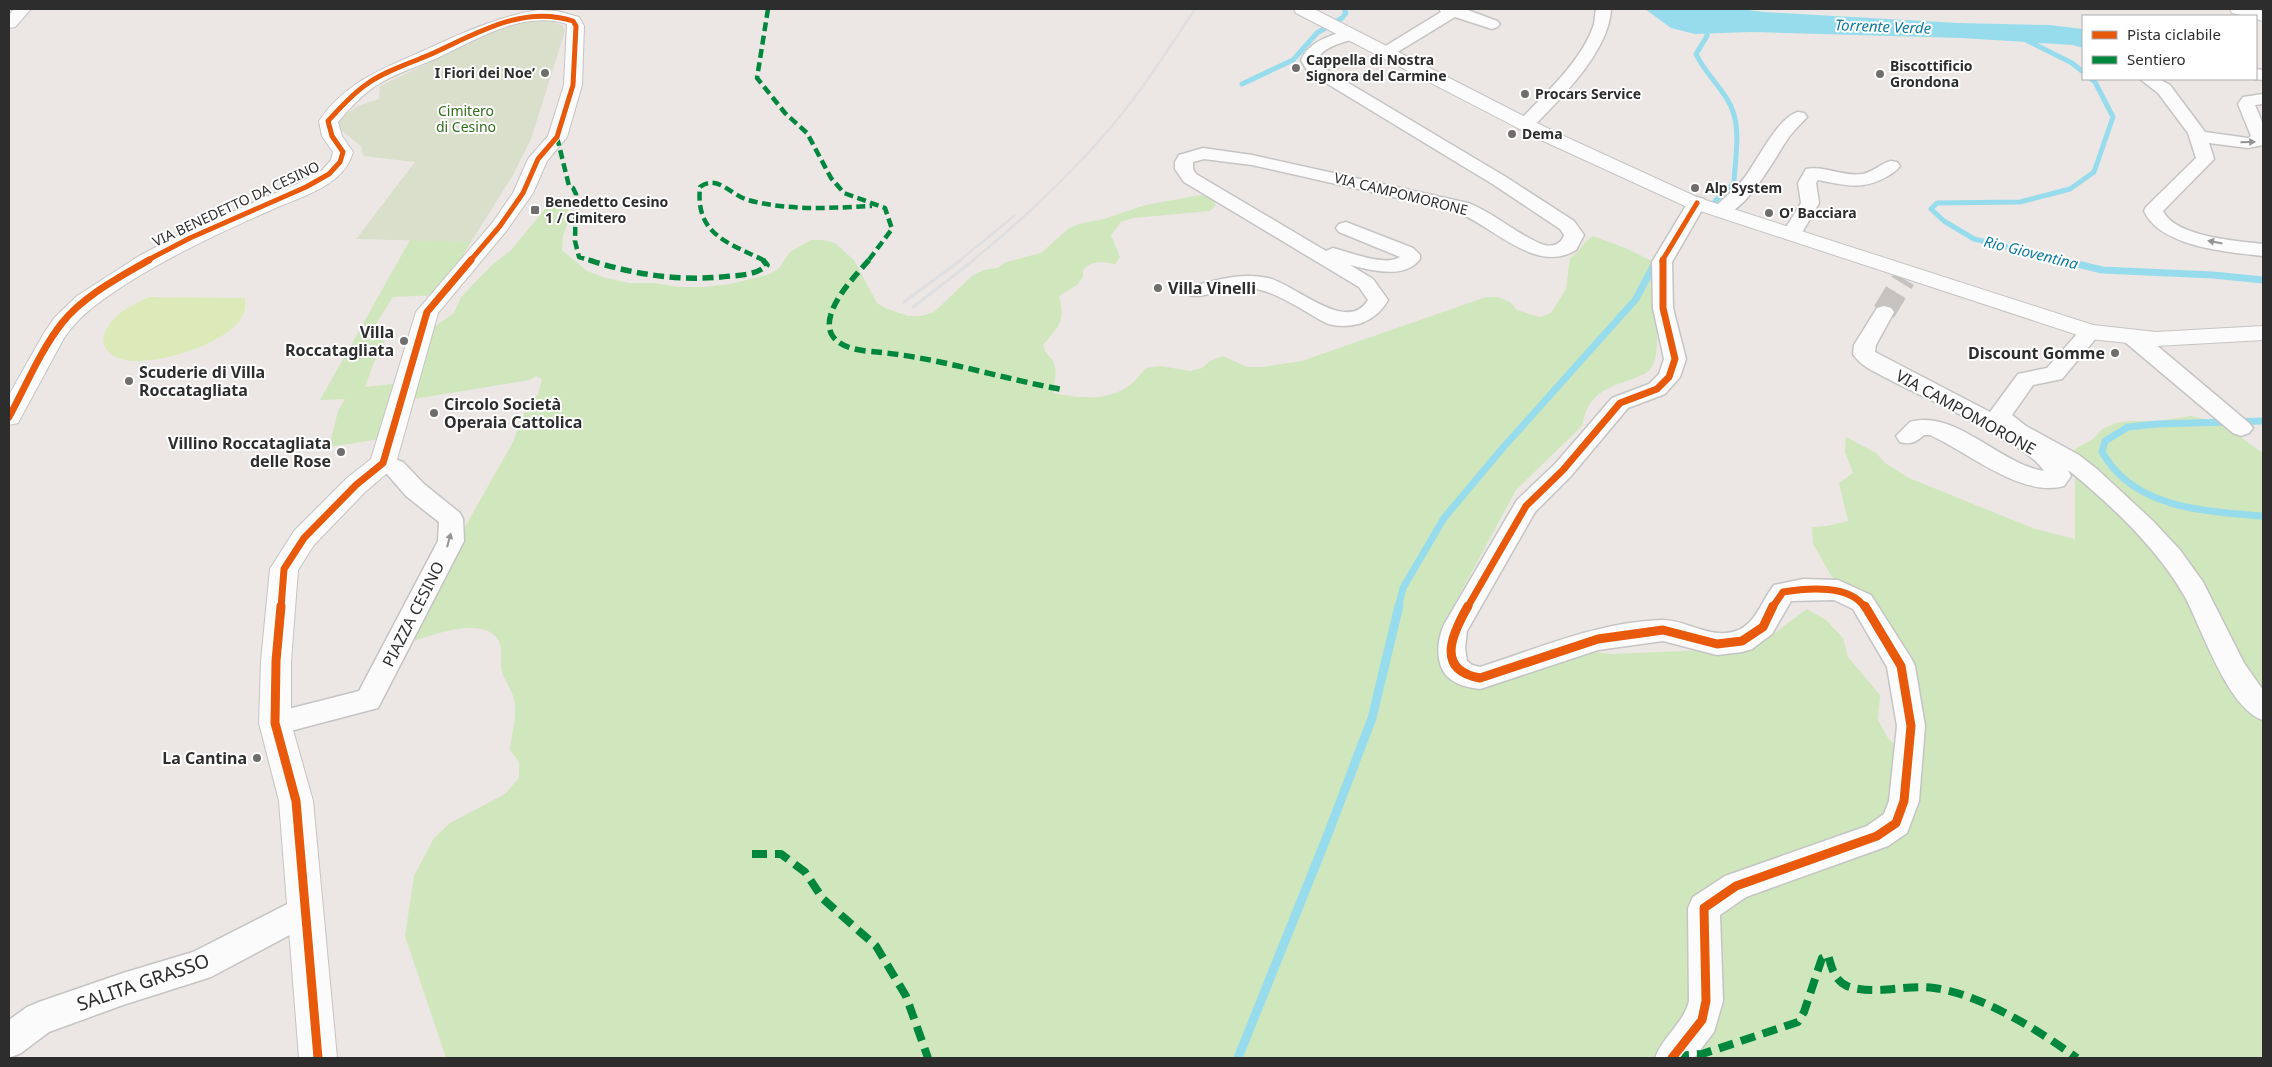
<svg xmlns="http://www.w3.org/2000/svg" width="2272" height="1067" viewBox="0 0 2272 1067" font-family="'Noto Sans',sans-serif">
	<rect width="100%" height="100%" fill="#ece7e4"/>
	<path fill="#d0e6bc" d="M 1201,195 L 1212,198 L 1216,205 L 1210,211 L 1133,218 L 1121,222 L 1111,235 L 1120,257 L 1115,264 C 1102,262 1093,260 1083,270 L 1083,277 L 1077,285 L 1059,296 C 1066,321 1059,326 1043,345 C 1045,353 1049,355 1053,361 C 1058,370 1054,384 1053,393 C 1078,398 1108,402 1130,385 C 1136,381 1141,373 1146,368 L 1161,366 L 1190,371 L 1202,368 L 1210,361 L 1223,356 L 1247,367 L 1262,367 L 1302,361 L 1486,297 L 1498,297 L 1510,302 L 1517,310 L 1540,317 L 1551,313 L 1566,289 L 1570,258 C 1580,252 1583,242 1593,236 L 1630,250 L 1652,261 C 1648,289 1666,345 1651,368 C 1647,374 1641,375 1635,378 C 1606,388 1588,393 1582,426 L 1516,490 L 1441,629 C 1438,648 1441,655 1452,671 L 1559,659 L 1594,652 L 1612,654 L 1754,648 L 1807,609 L 1826,620 L 1843,638 L 1848,657 L 1880,695 L 1878,720 L 1888,738 L 1913,764 L 1901,684 L 1858,596 L 1832,577 L 1813,544 L 1812,527 L 1827,526 L 1848,521 L 1839,483 L 1853,473 L 1845,452 L 1846,437 L 1876,453 L 1885,463 L 1909,478 L 2035,529 L 2075,539 L 2075,449 L 2093,439 L 2102,429 L 2116,423 L 2129,421 L 2159,421 L 2191,416 L 2225,424 L 2234,428 L 2243,439 L 2263,453 L 2263,1058 L 446,1058 L 405,936 L 414,876 L 434,838 L 450,823 L 505,794 L 519,778 L 519,762 L 510,750 C 511,736 517,718 515,704 C 514,693 505,682 502,672 C 499,661 504,647 497,638 C 480,616 429,636 408,643 L 452,550 L 513,442 L 524,413 L 538,394 L 542,379 L 536,376 L 530,380 L 414,399 L 430,330 L 454,313 L 461,297 L 492,265 L 510,251 L 546,208 L 558,206 L 568,209 L 571,215 L 563,235 L 562,250 L 587,271 L 606,278 L 629,283 L 655,283 L 678,287 L 705,287 L 731,284 L 770,274 L 779,268 L 790,252 L 811,240 L 824,240 L 835,243 L 854,260 L 877,303 L 885,308 L 908,316 L 922,316 L 934,312 L 973,275 L 984,270 L 997,268 L 1006,262 L 1041,253 L 1069,228 L 1079,224 L 1104,219 L 1145,205 Z
		M 410,240 L 471,242 L 438,295 L 393,297 L 371,332 L 389,332 L 373,365 L 365,387 L 402,383 L 387,438 L 329,447 L 338,411 L 345,399 L 320,400 Z"/>
	<path fill="#d9dfcb" d="M 549,20 L 563,26 L 565,31 L 531,139 L 513,175 L 471,242 L 356,239 L 415,162 L 363,156 L 361,146 L 337,127 L 338,120 L 358,106 L 379,99 L 380,86 L 504,27 L 527,21 Z"/>
	<path fill="#dceaba" d="M 149,297 L 245,298 C 245,301 246,306 245,309 C 238,342 162,363 133,361 C 98,358 95,335 119,314 C 128,307 139,302 149,297 Z"/>
	<path fill="#97dced" d="M 1645,9 L 1740,9 L 1764,12 L 1958,23 L 2049,25 L 2083,29 L 2083,48 L 2073,45 L 1961,38 L 1750,32 L 1695,34 L 1671,28 Z"/>
	<g fill="none" stroke-linecap="round" stroke-linejoin="round">
		<path stroke="#97dced" stroke-width="5" d="M 1708,24 L 1707,36 L 1696,54 C 1704,71 1717,83 1727,99 C 1743,123 1735,156 1734,183 L 1715,201
			M 2024,39 L 2072,63 L 2083,72
			M 1242,84 L 1293,60 L 1317,33 L 1342,18 L 1346,13 L 1344,9
			M 2066,261 L 1974,239 L 1944,221 L 1931,209 L 1937,203 L 2020,202 L 2070,189 L 2094,172 L 2113,117 L 2095,82 L 2091,79"/>
		<path stroke="#97dced" stroke-width="7" d="M 2061,260 L 2102,270 L 2213,275 L 2263,280
			M 2263,421 L 2157,424 L 2128,427 L 2105,441 L 2102,452 C 2106,458 2110,465 2116,471 C 2152,510 2214,512 2263,516
			M 1398,608 L 1403,588 L 1444,518 L 1501,450 L 1636,299 L 1656,261"/>
		<path stroke="#97dced" stroke-width="9" d="M 1238,1058 L 1328,834 L 1372,718 L 1399,606"/>
		<path stroke="#c6c2bf" stroke-width="23" stroke-dasharray="23 11" stroke-linecap="butt" d="M 1884,312 L 1904,279"/>
		<defs>
			<path id="minor" d="M 1439,9 L 1465,9 L 1497,21 L 1500,24 L 1497,27 L 1492,29 L 1455,17 L 1391,56 L 1379,56 L 1377,53 L 1379,50 L 1441,12 Z
				M 1596,9 L 1611,10 C 1608,53 1560,99 1531,129 L 1519,129 L 1516,125 L 1519,121 C 1544,95 1583,60 1594,24 C 1595,19 1595,14 1596,9 Z
				M 1350,30 L 1356,32 L 1358,35 L 1356,38 C 1343,43 1323,46 1317,60 L 1320,66 L 1506,177 L 1574,221 L 1584,235 L 1576,250 C 1535,275 1492,225 1455,211 L 1252,165 L 1204,159 L 1193,162 L 1193,169 L 1196,174 L 1326,251 L 1333,248 C 1349,252 1386,267 1400,257 L 1339,232 L 1336,228 L 1339,224 L 1346,222 L 1413,248 L 1420,255 L 1420,259 C 1405,280 1370,270 1350,265 L 1373,279 L 1388,300 C 1376,322 1352,330 1328,324 C 1301,310 1269,285 1238,287 C 1222,288 1205,299 1189,295 L 1186,291 L 1189,287 C 1217,280 1240,272 1268,278 C 1295,284 1347,335 1368,300 L 1359,287 L 1184,182 L 1175,169 L 1175,162 L 1179,155 L 1203,148 L 1252,155 L 1468,203 C 1494,213 1514,232 1539,243 C 1549,248 1561,246 1564,235 L 1560,229 L 1494,185 L 1308,72 L 1301,60 C 1309,41 1331,35 1350,30 Z
				M 2256,69 L 2263,70 L 2263,80 L 2255,79 Z
				M 2140,79 L 2159,79 L 2170,85 L 2205,132 L 2248,138 L 2251,136 L 2238,104 L 2243,97 L 2263,94 L 2263,104 L 2255,105 L 2263,124 L 2263,145 L 2248,148 L 2209,143 L 2214,159 L 2163,211 C 2175,237 2238,241 2263,244 L 2263,256 C 2228,252 2160,247 2144,211 L 2146,207 L 2196,158 L 2188,133 L 2158,93 Z
				M 1798,112 L 1804,113 L 1807,117 C 1801,124 1794,130 1789,137 C 1775,157 1742,222 1715,215 L 1713,211 L 1715,207 C 1725,197 1737,188 1745,177 C 1758,160 1778,117 1798,112 Z
				M 1891,161 L 1897,162 L 1900,166 C 1897,171 1892,173 1888,176 C 1862,191 1845,185 1818,180 L 1816,183 L 1819,203 L 1799,238 L 1792,240 L 1785,238 L 1782,234 L 1801,203 L 1798,183 L 1806,169 C 1824,165 1843,177 1862,174 C 1872,173 1881,163 1891,161 Z
				M 1697,197 L 1704,199 L 1706,203 L 1672,262 L 1673,308 L 1686,359 L 1680,377 L 1665,394 L 1628,408 L 1571,476 L 1535,512 L 1467,631 L 1465,648 L 1467,661 L 1472,665 L 1480,667 C 1539,648 1599,622 1661,620 C 1686,619 1710,640 1736,631 C 1756,624 1762,600 1774,585 L 1803,579 L 1838,580 L 1871,595 L 1911,658 L 1915,666 L 1925,726 L 1919,801 L 1907,833 L 1888,846 L 1746,897 L 1720,915 L 1723,1001 L 1714,1032 L 1694,1058 L 1655,1058 C 1662,1037 1684,1023 1689,1001 L 1688,908 L 1693,897 L 1725,876 L 1867,826 L 1884,814 L 1889,801 L 1897,726 L 1887,667 L 1853,609 L 1834,600 L 1791,601 L 1772,634 L 1752,649 L 1742,652 L 1717,655 L 1663,641 L 1598,650 L 1480,689 C 1471,688 1461,686 1453,681 C 1434,670 1436,640 1445,623 L 1517,500 L 1555,464 L 1612,398 L 1649,384 L 1659,374 L 1664,359 L 1653,308 L 1652,262 L 1690,199 Z
				M 1884,306 L 1891,308 L 1894,312 L 1876,345 L 1875,352 L 1990,412 L 2018,374 L 2047,368 L 2083,327 L 2090,325 L 2097,327 L 2101,332 L 2097,337 L 2062,379 L 2033,385 L 2012,415 L 2026,426 L 2079,455 L 2098,470 L 2153,521 L 2180,550 L 2203,582 L 2244,663 L 2263,690 L 2263,720 C 2228,709 2202,629 2185,597 C 2158,549 2114,508 2072,473 L 2068,470 L 2071,476 L 2064,486 C 2021,498 1968,452 1930,435 L 1924,435 C 1916,442 1911,445 1900,442 L 1896,436 L 1910,422 C 1956,409 1999,464 2044,471 C 2026,442 1927,399 1894,382 C 1880,374 1862,368 1853,354 L 1854,345 L 1877,308 Z
				M 2134,331 L 2142,333 L 2249,423 L 2253,428 L 2249,433 L 2241,436 L 2233,433 L 2126,343 L 2123,338 L 2126,333 Z
				M 383,455 L 403,462 L 424,484 L 460,513 L 463,519 L 464,541 L 378,708 L 275,735 L 265,731 L 261,723 L 265,715 L 359,691 L 438,541 L 439,522 L 406,496 L 387,474 L 375,469 L 371,463 L 375,457 Z
				M 305,895 L 316,899 L 321,910 L 316,921 L 211,977 L 123,1005 L 49,1032 L 21,1053 L 9,1058 L 9,1020 L 27,1007 L 39,1002 L 123,973 L 193,952 Z"/>
			<path id="tertiary" d="M 14,9 L 31,9 L 15,27 L 9,28 L 9,14 Z
				M 539,10 L 557,11 L 579,17 L 584,26 L 582,85 L 567,137 L 547,161 L 533,193 L 507,230 L 438,313 L 396,463 L 392,469 L 365,492 L 314,545 L 298,570 L 291,661 L 291,723 L 313,801 L 337,1058 L 299,1058 L 279,801 L 259,723 L 261,661 L 270,569 L 294,531 L 347,478 L 371,459 L 416,312 L 493,222 L 513,193 L 528,159 L 548,136 L 564,85 L 567,24 C 521,9 473,42 433,60 C 413,68 392,75 374,87 C 360,97 349,109 338,122 L 342,136 L 353,152 C 350,162 345,170 337,177 C 319,193 290,201 269,211 C 219,233 172,255 126,284 C 102,300 80,314 64,338 L 18,423 L 9,425 L 9,395 L 44,333 L 55,317 L 77,296 L 139,256 L 182,233 L 299,183 L 322,170 L 331,160 L 333,152 L 322,136 L 319,121 C 346,81 383,69 425,50 C 462,33 498,16 539,10 Z"/>
			<path id="secondary" d="M 1294,9 L 1314,9 L 1555,132 L 1699,198 L 2093,325 L 2156,332 L 2263,326 L 2263,340 L 2156,346 L 2090,339 L 1685,206 L 1541,140 L 1296,13 Z
				M 2230,9 L 2256,9 L 2263,11 L 2263,21 L 2256,19 L 2256,16 L 2245,16 L 2232,13 Z"/>
		</defs>
		<use href="#minor" stroke="#c5c4c4" stroke-width="3"/>
		<use href="#tertiary" stroke="#c5c4c4" stroke-width="2"/>
		<use href="#secondary" stroke="#c5c4c4" stroke-width="2"/>
		<use href="#minor" fill="#fcfbfb" fill-rule="evenodd"/>
		<use href="#tertiary" fill="#fcfbfb" fill-rule="evenodd"/>
		<use href="#secondary" fill="#fcfbfb" fill-rule="evenodd"/>
		<path stroke="#dfdfe1" stroke-width="2.5" d="M 959,261 L 1014,216
			M 972,261 C 1026,217 1077,169 1121,115 C 1148,82 1171,45 1195,9"/>
		<path stroke="#dfdfe1" stroke-width="3" d="M 904,302 L 961,260
			M 913,307 L 974,260"/>
		<path stroke="#00873e" stroke-width="4.5" stroke-dasharray="9 4.5" stroke-linecap="butt" d="M 768,9 L 757,78 L 785,113 L 807,133 L 831,178 L 844,193 L 885,208 L 892,229 L 868,261
			M 557,137 L 569,186 L 573,188 L 576,194 L 575,241 L 579,257 L 593,261
			M 765,261 C 730,243 695,236 700,187 C 717,174 731,195 748,200 C 788,211 832,208 872,206"/>
		<path stroke="#00873e" stroke-width="5.5" stroke-dasharray="11 5.5" stroke-linecap="butt" d="M 589,260 C 635,275 682,282 731,276 C 744,275 758,274 767,265 L 763,260
			M 869,260 C 856,275 819,312 832,335 C 840,349 863,351 877,352 C 941,358 1002,379 1065,390"/>
		<path stroke="#00873e" stroke-width="8" stroke-dasharray="15 8" stroke-linecap="butt" d="M 752,854 L 781,854 L 805,872 L 823,899 L 876,946 L 906,996 L 928,1058
			M 1674,1056 L 1702,1054 L 1798,1022 L 1804,1012 L 1822,958 L 1828,955 C 1832,968 1834,980 1847,986 C 1874,996 1906,984 1934,988 C 1983,995 2038,1030 2077,1058"/>
		<defs>
			<path id="cycleway-far2" d="M 146,261 L 190,238 L 306,187 L 329,174 L 340,162 L 343,152 L 332,136 L 328,121 C 340,108 352,94 367,84 C 385,71 408,64 429,55 C 474,35 522,4 573,21 L 576,26 L 573,85 L 557,137 L 538,159 L 523,193 L 500,226 L 470,261
				M 1662,261 L 1697,203"/>
			<path id="cycleway-far1" d="M 9,417 C 26,386 40,351 62,323 C 83,296 120,277 149,260
				M 281,608 L 284,569 L 304,538 L 356,485 L 383,463 L 427,312 L 471,260
				M 1467,608 L 1526,506 L 1563,470 L 1620,403 L 1657,389 L 1669,377 L 1675,359 L 1663,308 L 1663,260
				M 1772,608 L 1783,592 C 1807,588 1851,584 1865,608"/>
			<path id="cycleway" d="M 281,606 L 276,661 L 275,723 L 296,801 L 318,1058
				M 1468,606 C 1452,634 1435,670 1480,678 L 1598,639 L 1663,630 L 1717,644 L 1742,641 L 1763,627 L 1773,606
				M 1672,1058 L 1702,1020 L 1706,1001 L 1704,908 L 1736,886 L 1877,836 L 1896,823 L 1904,801 L 1911,726 L 1901,666 L 1865,606"/>
		</defs>
		<use href="#cycleway-far2" stroke="#fff" stroke-width="7"/>
		<use href="#cycleway-far1" stroke="#fff" stroke-width="10"/>
		<use href="#cycleway" stroke="#fff" stroke-width="12"/>
		<use href="#cycleway-far2" stroke="#e8590c" stroke-width="5"/>
		<use href="#cycleway-far1" stroke="#e8590c" stroke-width="7"/>
		<use href="#cycleway" stroke="#e8590c" stroke-width="9"/>
	</g>
	<defs><path id="oneway-solid" d="M-6-.8H1V-3.2L6.5 0L1 3.2V.8H-6Z" transform="scale(1.25)"/></defs>
	<g fill="#949494">
		<use href="#oneway-solid" transform="translate(2248 142) rotate(-2)"/>
		<use href="#oneway-solid" transform="translate(2215 242) rotate(-169)"/>
		<use href="#oneway-solid" transform="translate(449 540) rotate(-75)"/>
	</g>
	<g fill="#706e6d" stroke="#fff" stroke-width="2">
		<circle cx="1296" cy="68" r="5"/>
		<circle cx="545" cy="73" r="5"/>
		<circle cx="1880" cy="74" r="5"/>
		<circle cx="1525" cy="94" r="5"/>
		<circle cx="1512" cy="134" r="5"/>
		<circle cx="1695" cy="188" r="5"/>
		<rect x="530" y="205" width="10" height="10" rx="2.5"/>
		<circle cx="1769" cy="213" r="5"/>
		<circle cx="1158" cy="288" r="5"/>
		<circle cx="404" cy="341" r="5"/>
		<circle cx="2115" cy="353" r="5"/>
		<circle cx="129" cy="381" r="5"/>
		<circle cx="434" cy="413" r="5"/>
		<circle cx="341" cy="452" r="5"/>
		<circle cx="257" cy="758" r="5"/>
	</g>
	<g text-anchor="middle" stroke-width="4" stroke-linejoin="round" paint-order="stroke">
		<g font-size="14" font-weight="bold" fill="#2d2d2d" stroke="#fff" text-anchor="start">
			<text x="1306" y="65">Cappella di Nostra<tspan x="1306" dy="16">Signora del Carmine</tspan></text>
			<text x="1890" y="71">Biscottificio<tspan x="1890" dy="16">Grondona</tspan></text>
			<text x="535" y="78" text-anchor="end">I Fiori dei Noe’</text>
			<text x="1535" y="99">Procars Service</text>
			<text x="1522" y="139">Dema</text>
			<text x="1705" y="193">Alp System</text>
			<text x="545" y="207">Benedetto Cesino<tspan x="545" dy="16">1 / Cimitero</tspan></text>
			<text x="1779" y="218">O' Bacciara</text>
		</g>
		<g font-size="14" fill="#316e1a" stroke="#fff">
			<text x="466" y="116">Cimitero<tspan x="466" dy="16">di Cesino</tspan></text>
		</g>
		<g font-size="14" fill="#2d2d2d" stroke="#fff">
			<text transform="translate(1401 194) rotate(14)" y="5">VIA CAMPOMORONE</text>
			<text transform="translate(236 204) rotate(-25)" y="5">VIA BENEDETTO DA CESINO</text>
		</g>
		<g font-size="15" font-style="italic" fill="#0c7aa3" stroke="#fff">
			<text transform="translate(1883 27) rotate(2)" y="5">Torrente Verde</text>
			<text transform="translate(2031 253) rotate(14)" y="5">Rio Gioventina</text>
		</g>
		<g font-size="16" font-weight="bold" fill="#2d2d2d" stroke="#fff" text-anchor="end">
			<text x="1168" y="294" text-anchor="start">Villa Vinelli</text>
			<text x="394" y="338">Villa<tspan x="394" dy="18">Roccatagliata</tspan></text>
			<text x="2105" y="359">Discount Gomme</text>
			<text x="139" y="378" text-anchor="start">Scuderie di Villa<tspan x="139" dy="18">Roccatagliata</tspan></text>
			<text x="444" y="410" text-anchor="start">Circolo Società<tspan x="444" dy="18">Operaia Cattolica</tspan></text>
			<text x="331" y="449">Villino Roccatagliata<tspan x="331" dy="18">delle Rose</tspan></text>
			<text x="247" y="764">La Cantina</text>
		</g>
		<g font-size="16" fill="#2d2d2d" stroke="#fff">
			<text transform="translate(1966 412) rotate(29)" y="6">VIA CAMPOMORONE</text>
			<text transform="translate(413 614) rotate(-63)" y="6">PIAZZA CESINO</text>
		</g>
		<g font-size="19" fill="#2d2d2d" stroke="#fff">
			<text transform="translate(143 982) rotate(-19)" y="7">SALITA GRASSO</text>
		</g>
	</g>
	<rect width="2272" height="1067" fill="none" stroke="#2d2d2d" stroke-width="20"/>
	<rect x="2082" y="15" width="175" height="65" fill="#ffffff" stroke="#ababab"/>
	<rect x="2092" y="31" width="25" height="8" fill="#e8590c" stroke="#ababab"/>
	<text x="2127" y="40" font-size="15" fill="#2d2d2d">Pista ciclabile</text>
	<rect x="2092" y="56" width="25" height="8" fill="#00873e" stroke="#ababab"/>
	<text x="2127" y="65" font-size="15" fill="#2d2d2d">Sentiero</text>
</svg>
